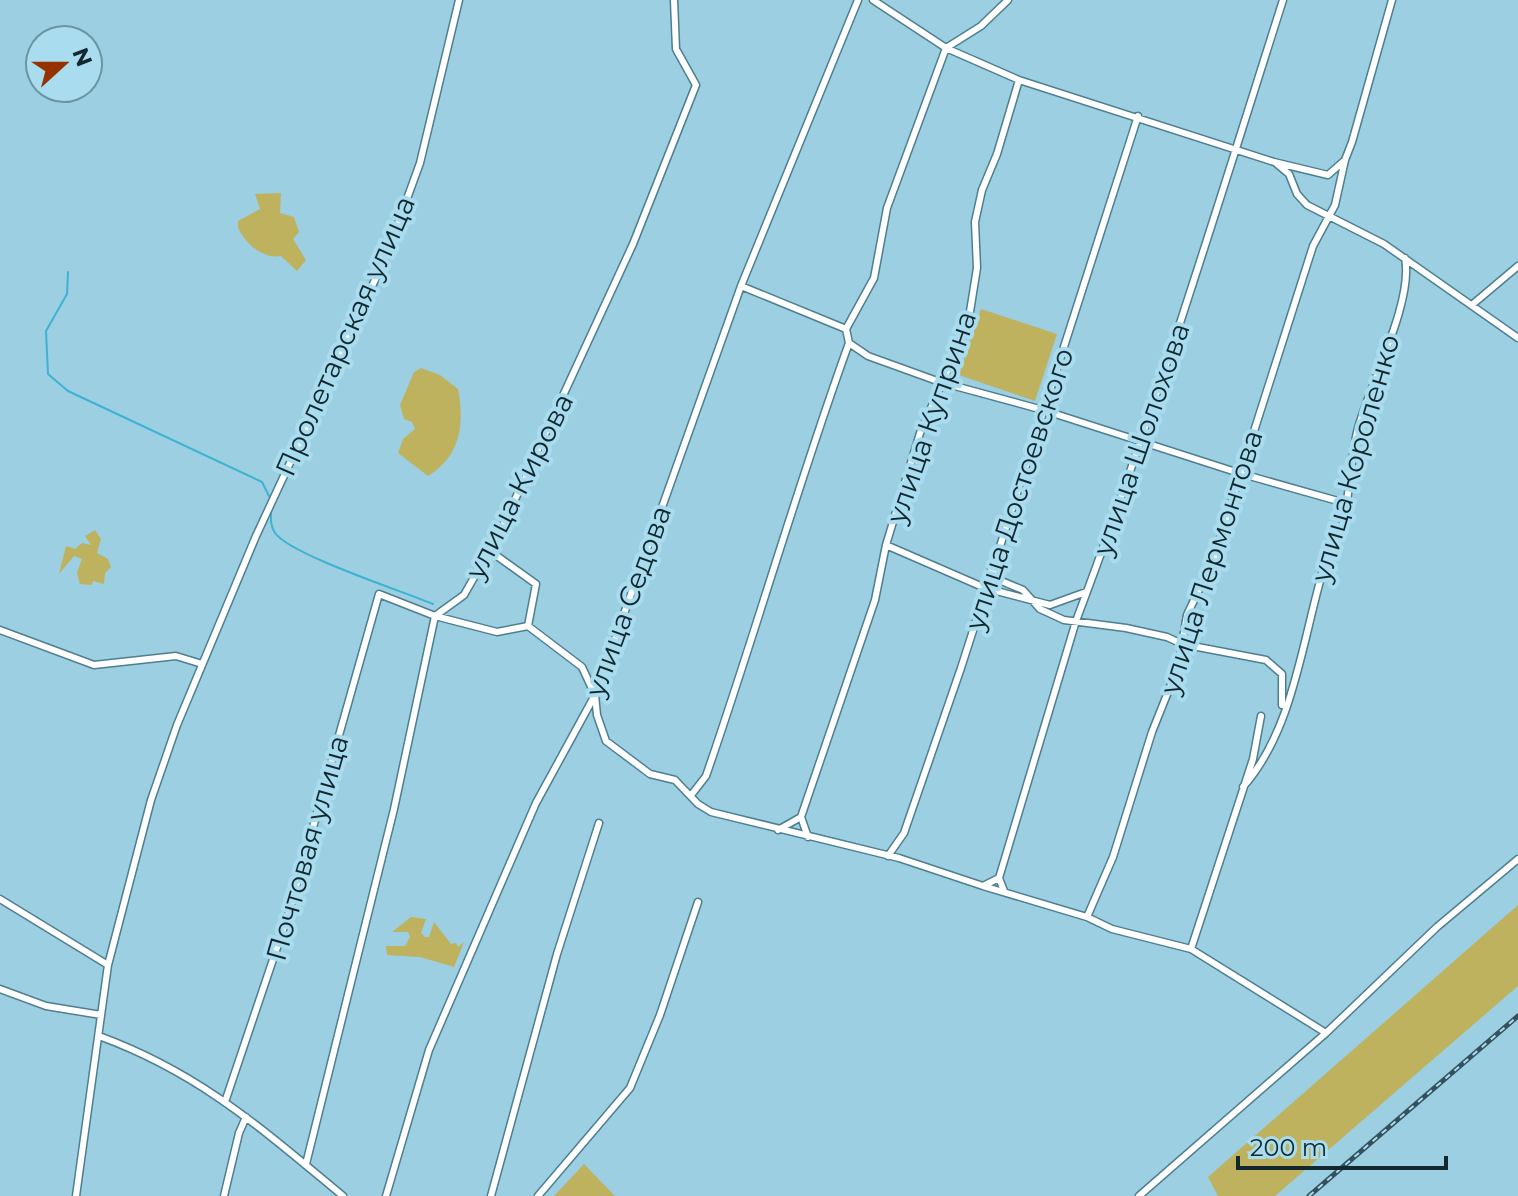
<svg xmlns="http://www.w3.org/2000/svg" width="1518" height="1196" viewBox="0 0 1518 1196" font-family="Montserrat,sans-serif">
	<rect width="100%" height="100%" fill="#9bcfe1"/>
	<path fill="#beb25f" d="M 281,193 L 280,213 L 294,217 L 299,232 L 293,239 L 306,260 L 297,271 L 281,256 C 262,259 246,244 238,228 L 238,221 L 260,209 L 255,194 Z
		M 981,309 L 1057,334 L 1035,401 L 959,375 Z
		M 421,368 L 440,375 L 458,389 C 465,425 460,456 428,476 L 398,453 L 403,439 L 415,429 L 412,422 L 404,419 L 400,405 L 414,372 Z
		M 95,530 L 101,539 L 97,553 L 108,559 L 111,567 L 105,573 L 104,584 L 93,581 L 92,585 L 80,584 L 77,573 L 82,559 L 74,556 L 59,574 L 66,546 L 75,549 L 82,543 L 91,545 L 85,536 Z
		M 1518,905 L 1518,986 L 1275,1196 L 1218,1196 L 1208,1177 Z
		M 411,917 L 426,919 L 421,933 L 425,937 L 429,937 L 434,922 L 451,944 L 456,943 L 458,947 L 464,942 L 454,967 L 420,957 L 387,955 L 386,946 L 405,946 L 410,937 L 408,932 L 392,932 Z
		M 584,1164 L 615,1196 L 554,1196 Z"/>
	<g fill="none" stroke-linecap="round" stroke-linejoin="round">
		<path stroke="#3eb2d3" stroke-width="2" d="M 68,272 L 67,294 L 46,331 L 48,374 L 68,391 L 262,482 L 270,498
			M 271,509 C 271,517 270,526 275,533 C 291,555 402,591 433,604"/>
		<defs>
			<path id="minor" d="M 873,0 L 946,48 L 1019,80 L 1274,162 L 1328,175 L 1345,160 L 1352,142 L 1392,0
				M 1277,164 L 1289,174 L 1297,194 L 1307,205 L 1384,244 L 1518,338
				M 1473,304 L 1518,266
				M 846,329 L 874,278 L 887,208 L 946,48 L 981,26 L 1008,0
				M 849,343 L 868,356 L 940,382 L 1043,410 L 1239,473 L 1345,503
				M 886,545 L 985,588 L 1050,605 L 1086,592
				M 490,551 L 536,584 L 528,626 L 582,667 L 595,695 L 597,715 L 606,741 L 650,774 L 675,780 L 698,804 L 711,812 L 899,858 L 983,886 L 999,878 L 1004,891
				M 991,568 L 999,580 L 1023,590 L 1040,609 L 1064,620 L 1126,628 L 1167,637 L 1182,644 L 1266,660 L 1282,674 L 1282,705
				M 0,630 L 94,665 L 176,656 L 202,664
				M 1243,787 C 1294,729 1302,640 1324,567 C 1329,552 1339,538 1343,523 C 1350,493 1350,462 1357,432 C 1368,387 1414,302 1405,258
				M 692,794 L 706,776 C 756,632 797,486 849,343 L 846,329 L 741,286
				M 801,817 L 808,837
				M 778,830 L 801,817 L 875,600 L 886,545 L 920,433 L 968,324 L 977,268 L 975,222 L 982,190 L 997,154 L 1019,80
				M 888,856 L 904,833 L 961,668 L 1138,116
				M 999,878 L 1076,621 C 1153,417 1217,208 1283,0
				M 983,886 L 1087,917 L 1112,929 L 1191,949 L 1326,1033
				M 0,899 L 108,965
				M 1087,917 L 1113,857 L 1152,732 L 1178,667 L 1187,615 L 1213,560 L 1313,246 L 1335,205 L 1345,160
				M 1191,949 L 1253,759 L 1261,716
				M 0,989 L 46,1006 L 101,1015
				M 99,1036 C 200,1073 262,1129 343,1196
				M 226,1099 L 289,912 L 379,594 L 435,616 L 497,632 L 528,626
				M 306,1164 L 394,809 L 435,616 L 464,595 L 500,532 L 633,244 L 696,85 L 676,49 L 674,0
				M 76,1196 L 108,965 L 151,800 L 177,725 L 256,536 L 387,254 L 420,163 L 459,0
				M 224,1196 L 239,1133 L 246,1117
				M 386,1196 L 429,1050 L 536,803 L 595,695 L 741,286 L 858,0
				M 491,1196 L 557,954 L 599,823
				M 538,1196 L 630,1088 L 660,1015 L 698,902
				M 1139,1196 L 1326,1033 L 1437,927 L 1518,859"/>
		</defs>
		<use href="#minor" stroke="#4d7f8f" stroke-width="9"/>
		<use href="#minor" stroke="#fff" stroke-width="6"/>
		<defs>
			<path id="rail" d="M 1309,1196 L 1518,1016"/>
		</defs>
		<use href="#rail" stroke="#35525c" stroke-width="5"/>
		<use href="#rail" stroke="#a8dcee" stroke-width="2" stroke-dasharray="6" stroke-linecap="butt"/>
	</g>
	<g text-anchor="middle" stroke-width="8" stroke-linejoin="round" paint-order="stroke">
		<g font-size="28" fill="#12272e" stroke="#a8dcee">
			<text transform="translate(345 336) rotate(-66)" y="10">Пролетарская улица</text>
			<text transform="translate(931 417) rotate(-71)" y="10">улица Куприна</text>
			<text transform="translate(1141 439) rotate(-71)" y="10">улица Шолохова</text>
			<text transform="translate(1355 458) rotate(-74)" y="10">улица Короленко</text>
			<text transform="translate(519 486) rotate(-63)" y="10">улица Кирова</text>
			<text transform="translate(1019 489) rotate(-72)" y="10">улица Достоевского</text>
			<text transform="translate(1211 562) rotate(-72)" y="10">улица Лермонтова</text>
			<text transform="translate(628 601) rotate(-70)" y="10">улица Седова</text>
			<text transform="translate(307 848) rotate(-74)" y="10">Почтовая улица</text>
		</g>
	</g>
	<g transform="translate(64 64) rotate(69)"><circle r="38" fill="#a8dcee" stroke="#6c94a1" stroke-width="2"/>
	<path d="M0-6L14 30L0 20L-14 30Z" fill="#963200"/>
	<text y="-12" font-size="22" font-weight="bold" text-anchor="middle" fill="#12272e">N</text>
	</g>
	<path d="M1238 1156v12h208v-12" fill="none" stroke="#12272e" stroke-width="4"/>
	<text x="1250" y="1156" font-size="24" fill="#12272e" stroke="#a8dcee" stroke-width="6" paint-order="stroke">200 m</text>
</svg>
